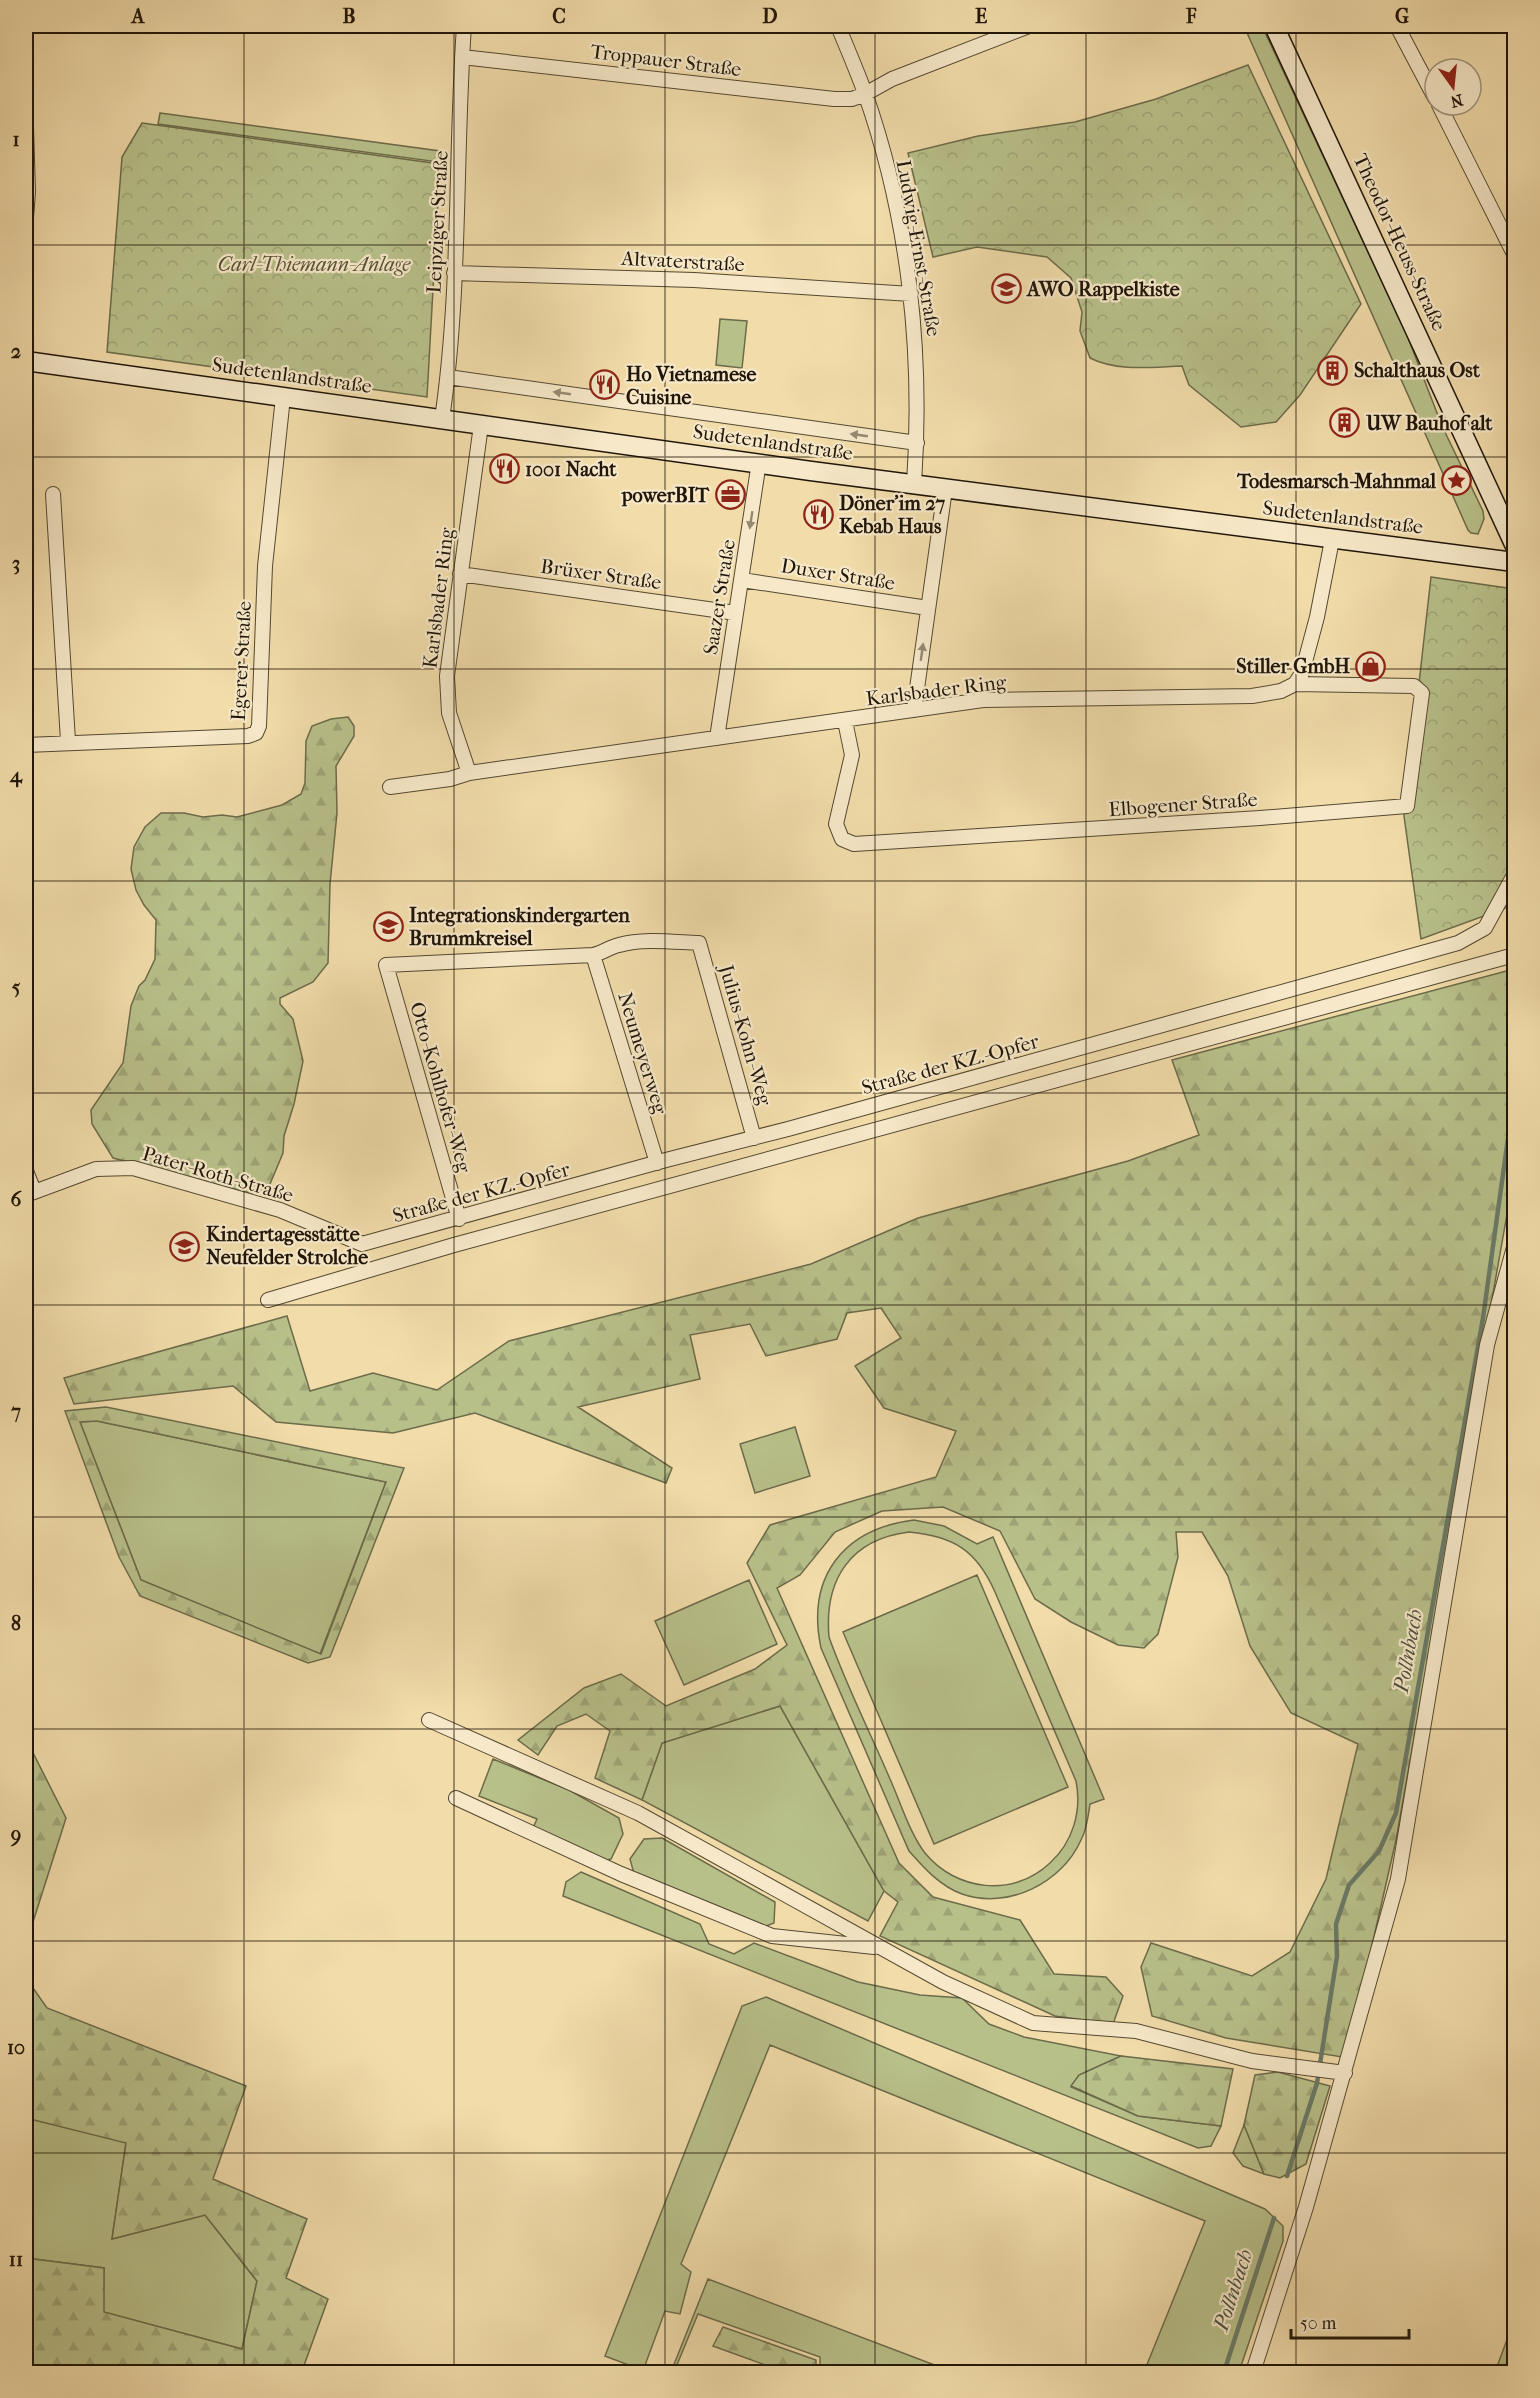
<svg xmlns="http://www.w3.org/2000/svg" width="1540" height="2398" viewBox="0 0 1540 2398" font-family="'IM FELL French Canon',serif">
	<defs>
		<pattern id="forest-firs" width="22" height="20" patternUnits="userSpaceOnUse" patternTransform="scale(1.5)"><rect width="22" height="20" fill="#b8c08a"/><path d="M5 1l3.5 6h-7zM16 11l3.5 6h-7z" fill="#9ea476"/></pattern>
		<pattern id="park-crowns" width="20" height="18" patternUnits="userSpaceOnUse" patternTransform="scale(1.5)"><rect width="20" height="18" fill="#b8c08a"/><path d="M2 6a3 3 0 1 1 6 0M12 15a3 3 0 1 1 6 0" fill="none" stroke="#9ea476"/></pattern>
	</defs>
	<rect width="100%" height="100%" fill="#f1dcaa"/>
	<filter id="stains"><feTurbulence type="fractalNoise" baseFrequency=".00333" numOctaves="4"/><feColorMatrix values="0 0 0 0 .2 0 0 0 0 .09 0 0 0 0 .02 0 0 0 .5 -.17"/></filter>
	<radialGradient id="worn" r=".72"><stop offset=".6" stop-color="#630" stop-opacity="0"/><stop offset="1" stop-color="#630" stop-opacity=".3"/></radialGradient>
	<path fill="#b8c08a" stroke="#6c6b4a" stroke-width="1.5" fill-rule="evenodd" d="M 1244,26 L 1262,26 L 1407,335 L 1442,426 L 1483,511 L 1484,519 L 1478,534 L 1471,533 L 1468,530 Z
		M 160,113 L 440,151 L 438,162 L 158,124 Z
		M 720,319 L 747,321 L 742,368 L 716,365 Z
		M 97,1421 L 386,1482 L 320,1654 L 141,1580 L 80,1422 Z
		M 795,1427 L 810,1476 L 755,1493 L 740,1444 Z
		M 914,1520 L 944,1526 L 977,1544 L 993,1537 L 1104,1799 L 1090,1804 C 1088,1817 1087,1829 1081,1840 C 1062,1883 1008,1910 962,1894 C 940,1886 924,1868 909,1851 L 821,1648 C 806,1577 843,1529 914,1520 ZM 909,1532 C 954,1536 977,1551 995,1592 L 1076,1781 C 1082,1811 1073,1842 1050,1863 C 1013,1898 956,1891 925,1853 C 910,1834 900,1801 890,1779 C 870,1732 846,1685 829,1637 C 824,1579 851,1539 909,1532 Z
		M 977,1575 L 1068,1787 L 934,1844 L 843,1632 Z
		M 749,1580 L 777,1644 L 684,1685 L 655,1621 Z
		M 780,1706 L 884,1891 L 868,1921 L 642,1800 L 662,1743 Z
		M 493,1759 L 569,1790 L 619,1818 L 623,1834 L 611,1859 L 603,1861 L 533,1828 L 537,1819 L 479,1796 Z
		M 662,1838 L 775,1902 L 774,1923 L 764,1927 L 634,1874 L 630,1859 L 644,1839 Z
		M 581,1872 L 700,1924 L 709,1944 L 734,1954 L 754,1943 L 858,1982 L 920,1995 L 962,1998 L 989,2024 L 1024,2037 L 1121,2056 L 1079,2075 L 1071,2087 L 1138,2116 L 1221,2126 L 1211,2146 L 1198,2148 L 563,1896 L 566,1882 Z
		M 766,1997 L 1265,2209 L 1283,2226 L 1283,2241 L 1239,2372 L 1144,2372 L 1205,2221 L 770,2045 L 681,2264 L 691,2272 L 680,2314 L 665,2311 L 644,2368 L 661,2372 L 647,2372 L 605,2356 L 742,2006 Z
		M 26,2118 L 126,2142 L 112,2239 L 205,2215 L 257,2281 L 242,2349 L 103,2312 L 104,2268 L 26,2258 Z
		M 1244,2125 L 1264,2174 L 1243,2166 L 1233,2153 Z
		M 708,2279 L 953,2372 L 820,2372 L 820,2357 L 698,2314 L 674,2372 L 671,2372 Z"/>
	<path fill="url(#forest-firs)" stroke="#6c6b4a" stroke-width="1.5" fill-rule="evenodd" d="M 348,717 L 354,726 L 354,736 L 336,766 L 337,813 L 330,884 L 328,963 L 313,982 L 280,998 L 280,1004 L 293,1019 L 303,1061 L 294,1104 L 284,1136 L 283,1153 L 267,1191 L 250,1193 L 113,1158 L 92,1124 L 91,1110 L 123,1063 L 131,1006 L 139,986 L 145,980 L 155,959 L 156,920 L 144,905 L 136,890 L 131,869 L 134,847 L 145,827 L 161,813 L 184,813 L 203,817 L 222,815 L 237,817 L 282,805 L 301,794 L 305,783 L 306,741 L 312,726 L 331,719 Z
		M 1514,969 L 1514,1175 L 1396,1840 L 1370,1954 L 1342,2057 L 1226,2038 L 1152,2016 L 1141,1967 L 1151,1943 L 1252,1976 L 1290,1952 L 1326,1879 L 1358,1744 L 1291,1713 L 1250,1646 L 1228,1576 L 1202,1532 L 1176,1532 L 1178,1557 L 1158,1634 L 1144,1648 L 1118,1645 L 1071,1622 L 1035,1599 L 1000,1531 L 943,1507 L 882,1511 L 835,1532 L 800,1575 L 777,1588 L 899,1863 L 933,1897 L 1020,1920 L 1054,1974 L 1106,1977 L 1123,1996 L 1113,2024 L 1055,2016 L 880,1936 L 898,1902 L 884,1891 L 780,1706 L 662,1743 L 642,1800 L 595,1778 L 610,1731 L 586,1714 L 557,1726 L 538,1755 L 518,1740 L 584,1688 L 621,1674 L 666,1706 L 755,1669 L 787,1645 L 747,1563 L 770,1525 L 936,1477 L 956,1431 L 884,1408 L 855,1366 L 901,1338 L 881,1308 L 847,1313 L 837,1339 L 766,1356 L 750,1324 L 690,1335 L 700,1379 L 578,1407 L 672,1468 L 666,1483 L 475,1413 L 393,1433 L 276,1422 L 233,1386 L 74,1404 L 64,1378 L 287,1316 L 310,1391 L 373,1373 L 437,1390 L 509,1341 L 811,1264 L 918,1218 L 1128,1161 L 1199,1135 L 1172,1060 Z
		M 106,1407 L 404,1468 L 330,1657 L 308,1663 L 140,1596 L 119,1557 L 65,1411 ZM 97,1421 L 386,1482 L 321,1654 L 141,1580 L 80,1422 Z
		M 26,1739 L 66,1818 L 26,1944 Z
		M 26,1973 L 26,1978 L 47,2008 L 246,2086 L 213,2179 L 307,2219 L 286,2278 L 328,2299 L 302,2371 L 26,2372 L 26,2258 L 104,2268 L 104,2312 L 242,2349 L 257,2281 L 205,2215 L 112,2239 L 126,2143 L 26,2118 Z
		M 1121,2056 L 1233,2069 L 1221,2126 L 1138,2116 L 1071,2086 L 1079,2075 Z
		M 1278,2072 L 1330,2086 L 1306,2164 L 1280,2178 L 1264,2174 L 1244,2125 L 1255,2075 Z
		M 1514,2321 L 1514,2372 L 1495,2372 Z
		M 723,2327 L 816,2360 L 816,2372 L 766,2372 L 768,2366 L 713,2346 Z"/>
	<path fill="url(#park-crowns)" stroke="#6c6b4a" stroke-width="1.5" d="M 1248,65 L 1361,304 L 1300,395 L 1276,422 L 1241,427 L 1189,385 L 1182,366 C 1152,367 1118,372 1090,358 L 1080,331 L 1082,312 L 1071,278 L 1047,257 L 977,247 L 933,257 L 908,153 L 978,136 L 1075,122 L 1156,99 Z
		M 142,123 L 440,164 L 427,397 L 107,352 L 122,157 Z
		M 1431,577 L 1514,589 L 1514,905 L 1421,939 L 1404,816 Z"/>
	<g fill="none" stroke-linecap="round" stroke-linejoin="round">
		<path stroke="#6a7a67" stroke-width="4.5" d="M 1287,2176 L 1317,2083 L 1337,1956 L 1336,1924 L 1349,1885 L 1379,1851 L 1396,1813 L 1483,1318 L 1510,1124 L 1514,1113
			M 1224,2372 L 1274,2218"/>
		<defs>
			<path id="street" d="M 838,26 C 847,48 857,71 865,93 C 909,218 923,353 914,484
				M 1397,26 L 1435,98
				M 462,57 L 834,99 L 852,99 L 865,94 L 892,79 L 1029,26
				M 1439,105 L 1514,254
				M 26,127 L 28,192 L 26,218
				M 454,273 L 694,280 L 911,294
				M 448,377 L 917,443
				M 442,419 C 461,289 455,156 464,26
				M 481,425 L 447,676 L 449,713 L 469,773 L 983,700 L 1252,696 L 1281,691 L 1295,684 L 1302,673 L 1317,617 L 1332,540
				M 53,494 L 68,741
				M 460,574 L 736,613
				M 742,580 L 928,608
				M 914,710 L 945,489
				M 845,721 L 852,755 L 836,824 L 842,839 L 854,844 L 1260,818 L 1407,806 L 1422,693 L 1414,686 L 1295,684
				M 717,738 L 759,462
				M 26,745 L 248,736 L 256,733 L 259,726 L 265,566 L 283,397
				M 390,787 L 450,779 L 469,773
				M 593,955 L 657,1163
				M 26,1171 L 34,1191
				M 26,1195 L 96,1169 L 133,1168 L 280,1210 L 362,1244 L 666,1160 L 788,1129 L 1458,943 L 1485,928 L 1514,875
				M 459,1219 L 386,965 L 593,955 C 602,953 610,947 619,945 C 644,938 673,942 699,943 L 754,1138
				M 268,1300 L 454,1245 L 1514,955
				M 429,1720 L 638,1813 L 943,1982 L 1033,2023 L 1136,2031 L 1252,2061 L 1345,2073
				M 456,1798 L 621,1874 L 772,1936 L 874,1947
				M 1253,2372 L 1306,2207 L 1398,1879 L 1487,1345 L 1514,1247"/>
			<path id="secondary" d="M 1274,26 L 1514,544
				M 26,361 L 811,471 L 1514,562"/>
		</defs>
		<use href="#street" stroke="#544831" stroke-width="16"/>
		<use href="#secondary" stroke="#201609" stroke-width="21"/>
		<use href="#street" stroke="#f6e8c8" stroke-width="14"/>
		<use href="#secondary" stroke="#f6e8c8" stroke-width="18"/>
	</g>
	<defs><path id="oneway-solid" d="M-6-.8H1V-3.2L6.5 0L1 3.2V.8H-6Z" transform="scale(1.5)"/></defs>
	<g fill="#968a72">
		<use href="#oneway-solid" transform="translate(562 393) rotate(-172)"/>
		<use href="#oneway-solid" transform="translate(859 435) rotate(-172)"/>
		<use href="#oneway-solid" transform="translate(751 520) rotate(99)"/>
		<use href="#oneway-solid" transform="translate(922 652) rotate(-82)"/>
	</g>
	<path fill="none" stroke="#201609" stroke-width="1.5" stroke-opacity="0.55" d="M 244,26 L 244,2372M 454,26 L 454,2372M 665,26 L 665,2372M 875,26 L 875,2372M 1086,26 L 1086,2372M 1296,26 L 1296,2372M 26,245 L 1514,245M 26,457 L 1514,457M 26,669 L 1514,669M 26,881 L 1514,881M 26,1093 L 1514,1093M 26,1305 L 1514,1305M 26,1517 L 1514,1517M 26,1729 L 1514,1729M 26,1941 L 1514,1941M 26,2153 L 1514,2153"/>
	<defs>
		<symbol id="school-ring" viewBox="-11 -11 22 22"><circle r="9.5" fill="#f6e8c8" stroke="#8f2418" stroke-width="1.5"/><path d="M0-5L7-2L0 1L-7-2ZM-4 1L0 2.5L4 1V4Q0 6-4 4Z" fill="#8f2418"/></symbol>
		<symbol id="building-ring" viewBox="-11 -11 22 22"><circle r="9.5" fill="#f6e8c8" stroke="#8f2418" stroke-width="1.5"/><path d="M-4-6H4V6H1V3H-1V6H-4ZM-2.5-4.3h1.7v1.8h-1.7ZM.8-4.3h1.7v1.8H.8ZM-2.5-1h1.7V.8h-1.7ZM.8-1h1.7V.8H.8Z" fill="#8f2418"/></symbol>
		<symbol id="restaurant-ring" viewBox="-11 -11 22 22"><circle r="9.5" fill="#f6e8c8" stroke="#8f2418" stroke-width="1.5"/><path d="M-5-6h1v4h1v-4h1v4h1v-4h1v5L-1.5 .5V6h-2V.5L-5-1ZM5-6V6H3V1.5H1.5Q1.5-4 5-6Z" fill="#8f2418"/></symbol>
		<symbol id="sight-ring" viewBox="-11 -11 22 22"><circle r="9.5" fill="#f6e8c8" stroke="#8f2418" stroke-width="1.5"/><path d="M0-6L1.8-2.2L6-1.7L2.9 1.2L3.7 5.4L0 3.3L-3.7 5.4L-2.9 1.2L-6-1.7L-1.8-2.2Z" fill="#8f2418"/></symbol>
		<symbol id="office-ring" viewBox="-11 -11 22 22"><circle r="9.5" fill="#f6e8c8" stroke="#8f2418" stroke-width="1.5"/><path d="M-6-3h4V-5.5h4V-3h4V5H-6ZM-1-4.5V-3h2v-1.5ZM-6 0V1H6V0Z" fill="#8f2418"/></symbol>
		<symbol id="shop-ring" viewBox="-11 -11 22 22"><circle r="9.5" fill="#f6e8c8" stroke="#8f2418" stroke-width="1.5"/><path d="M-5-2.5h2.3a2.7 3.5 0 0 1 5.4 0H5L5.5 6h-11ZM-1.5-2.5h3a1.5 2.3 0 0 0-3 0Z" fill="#8f2418"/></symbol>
	</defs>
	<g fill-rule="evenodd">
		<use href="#school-ring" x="990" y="272" width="33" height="33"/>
		<use href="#building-ring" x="1316" y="354" width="33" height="33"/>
		<use href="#restaurant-ring" x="588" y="368" width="33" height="33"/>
		<use href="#building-ring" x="1328" y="406" width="33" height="33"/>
		<use href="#restaurant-ring" x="488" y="452" width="33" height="33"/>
		<use href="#sight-ring" x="1440" y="464" width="33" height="33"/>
		<use href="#office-ring" x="714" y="478" width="33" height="33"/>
		<use href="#restaurant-ring" x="802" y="498" width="33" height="33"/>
		<use href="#shop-ring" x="1354" y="650" width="33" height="33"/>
		<use href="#school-ring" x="372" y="910" width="33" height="33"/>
		<use href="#school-ring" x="168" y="1230" width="33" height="33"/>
	</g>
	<g text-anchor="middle" stroke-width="4.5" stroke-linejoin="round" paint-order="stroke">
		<g font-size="20" fill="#201609" stroke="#f6e8c8">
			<text transform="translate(666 60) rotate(7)" y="7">Troppauer Straße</text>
			<text transform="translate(437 222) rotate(-87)" y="7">Leipziger Straße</text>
			<text transform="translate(1400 242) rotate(65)" y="7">Theodor-Heuss-Straße</text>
			<text transform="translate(919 248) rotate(80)" y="7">Ludwig-Ernst-Straße</text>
			<text transform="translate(683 261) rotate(3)" y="7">Altvaterstraße</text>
			<text transform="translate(292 375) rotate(8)" y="7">Sudetenlandstraße</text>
			<text transform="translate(773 442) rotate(8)" y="7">Sudetenlandstraße</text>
			<text transform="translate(1343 517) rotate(7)" y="7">Sudetenlandstraße</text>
			<text transform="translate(601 574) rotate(8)" y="7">Brüxer Straße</text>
			<text transform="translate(838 574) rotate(9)" y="7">Duxer Straße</text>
			<text transform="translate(719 597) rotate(-81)" y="7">Saazer Straße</text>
			<text transform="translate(438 598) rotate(-83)" y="7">Karlsbader Ring</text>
			<text transform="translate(241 661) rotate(-87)" y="7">Egerer Straße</text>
			<text transform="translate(936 690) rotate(-7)" y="7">Karlsbader Ring</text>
			<text transform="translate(1183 804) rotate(-4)" y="7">Elbogener Straße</text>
			<text transform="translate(746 1035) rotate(74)" y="7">Julius-Kohn-Weg</text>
			<text transform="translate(643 1053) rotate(73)" y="7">Neumeyerweg</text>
			<text transform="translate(950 1064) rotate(-15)" y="7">Straße der KZ.-Opfer</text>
			<text transform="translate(441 1087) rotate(74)" y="7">Otto-Kohlhofer-Weg</text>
			<text transform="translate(218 1174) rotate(16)" y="7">Pater-Roth-Straße</text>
			<text transform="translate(481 1192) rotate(-15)" y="7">Straße der KZ.-Opfer</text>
		</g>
		<g font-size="20" font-style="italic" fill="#555236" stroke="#f6e8c8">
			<text x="314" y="271">Carl-Thiemann-Anlage</text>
		</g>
		<g font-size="20" font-weight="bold" fill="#201609" stroke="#f6e8c8" text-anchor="start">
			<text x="1027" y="296">AWO Rappelkiste</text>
			<text x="1354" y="377">Schalthaus Ost</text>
			<text x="626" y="381">Ho Vietnamese<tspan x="626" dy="23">Cuisine</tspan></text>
			<text x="1366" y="430">UW Bauhof alt</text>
			<text x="525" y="476">1001 Nacht</text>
			<text x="1436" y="488" text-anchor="end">Todesmarsch-Mahnmal</text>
			<text x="709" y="502" text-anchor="end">powerBIT</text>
			<text x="839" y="510">Döner'im 27<tspan x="839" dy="23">Kebab Haus</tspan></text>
			<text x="1350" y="673" text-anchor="end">Stiller GmbH</text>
			<text x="409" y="922">Integrationskindergarten<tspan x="409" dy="23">Brummkreisel</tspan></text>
			<text x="206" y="1241">Kindertagesstätte<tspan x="206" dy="23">Neufelder Strolche</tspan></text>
		</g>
		<g font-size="21" font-style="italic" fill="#4b5040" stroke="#f6e8c8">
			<text transform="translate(1408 1651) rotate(-80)" y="7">Pollnbach</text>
			<text transform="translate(1233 2290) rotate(-72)" y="7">Pollnbach</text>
		</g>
	</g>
	<rect width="1540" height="2398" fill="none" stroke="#f1dcaa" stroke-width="66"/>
	<g transform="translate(1453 87) rotate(165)"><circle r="28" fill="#f6e8c8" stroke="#a0947c" stroke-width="1.5"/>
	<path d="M0-4.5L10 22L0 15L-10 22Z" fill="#8f2418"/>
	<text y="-9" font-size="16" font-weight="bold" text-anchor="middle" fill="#201609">N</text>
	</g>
	<path d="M1291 2329v9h118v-9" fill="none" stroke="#201609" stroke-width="3"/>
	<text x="1300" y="2329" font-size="18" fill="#201609" stroke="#f6e8c8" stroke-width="4.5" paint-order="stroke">50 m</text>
	<rect x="33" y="33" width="1474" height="2332" fill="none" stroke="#201609" stroke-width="2"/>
	<g font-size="20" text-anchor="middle" font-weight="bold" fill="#201609">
		<text x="138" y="23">A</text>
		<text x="349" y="23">B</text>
		<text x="559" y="23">C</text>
		<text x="770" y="23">D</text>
		<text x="981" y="23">E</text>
		<text x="1191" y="23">F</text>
		<text x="1402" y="23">G</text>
		<text x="16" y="146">1</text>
		<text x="16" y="358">2</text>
		<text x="16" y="570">3</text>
		<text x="16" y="782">4</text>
		<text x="16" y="994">5</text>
		<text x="16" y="1206">6</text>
		<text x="16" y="1418">7</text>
		<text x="16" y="1630">8</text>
		<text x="16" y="1842">9</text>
		<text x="16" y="2054">10</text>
		<text x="16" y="2266">11</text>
	</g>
	<rect width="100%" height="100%" filter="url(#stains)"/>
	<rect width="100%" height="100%" fill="url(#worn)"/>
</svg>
